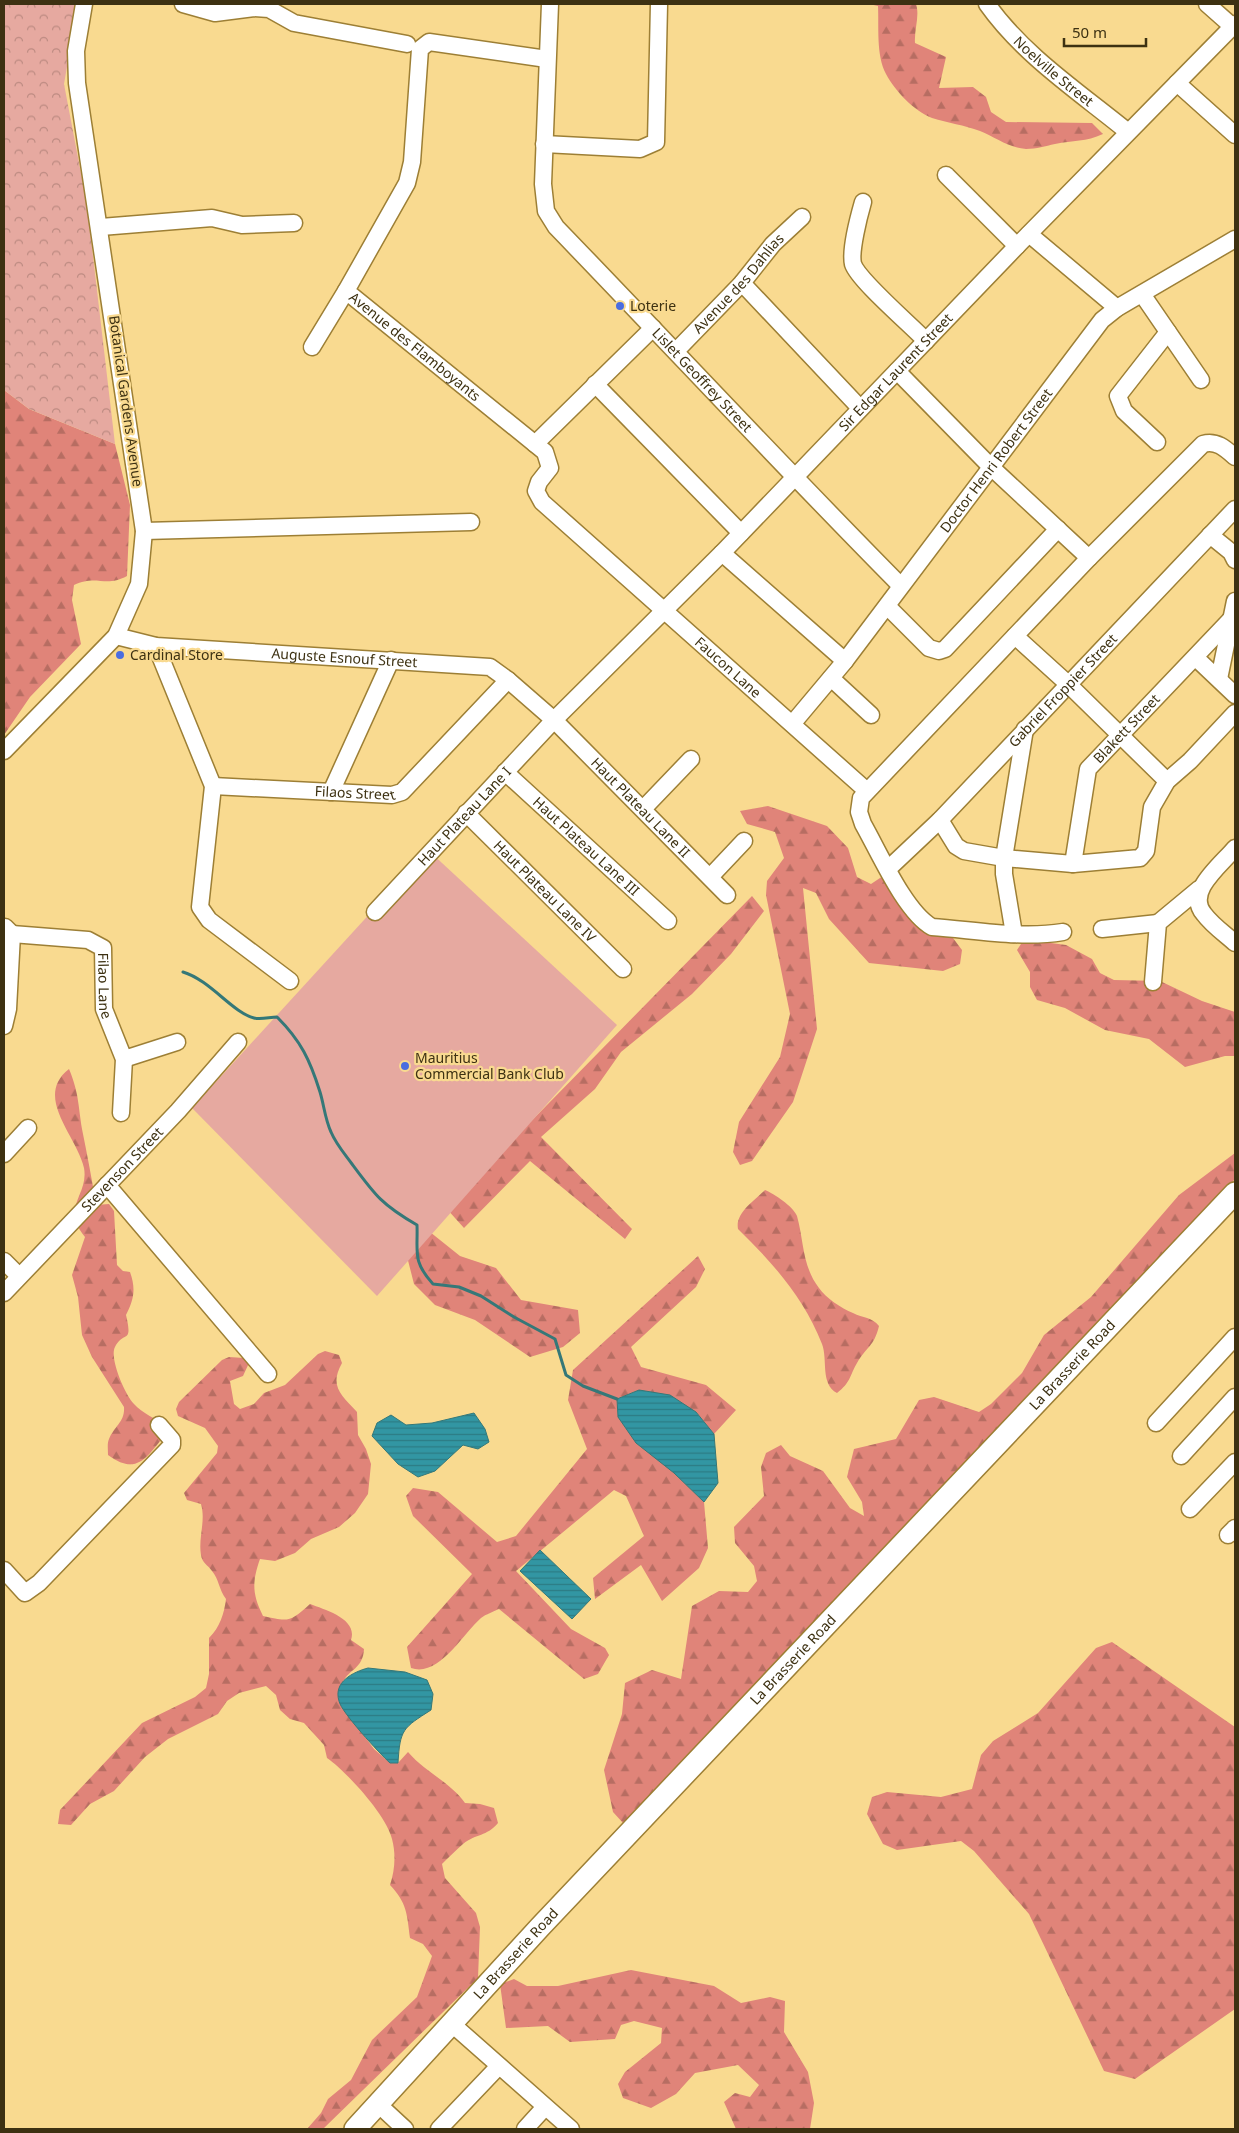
<svg xmlns="http://www.w3.org/2000/svg" width="1239" height="2133" viewBox="0 0 1239 2133" font-family="'Noto Sans',sans-serif">
	<defs>
		<pattern id="forest-firs" width="22" height="20" patternUnits="userSpaceOnUse" patternTransform="scale(1.25)"><rect width="22" height="20" fill="#e08479"/><path d="M5 1l3.5 6h-7zM16 11l3.5 6h-7z" fill="#b76d62"/></pattern>
		<pattern id="park-crowns" width="20" height="18" patternUnits="userSpaceOnUse" patternTransform="scale(1.25)"><rect width="20" height="18" fill="#e6a9a0"/><path d="M2 6a3 3 0 1 1 6 0M12 15a3 3 0 1 1 6 0" fill="none" stroke="#bc8a81"/></pattern>
		<pattern id="water-rules" width="6" height="5" patternUnits="userSpaceOnUse" patternTransform="scale(1.25)"><rect width="6" height="5" fill="#3296a3"/><path d="M0 2.5h6" fill="none" stroke="#2c7b83"/></pattern>
	</defs>
	<rect width="100%" height="100%" fill="#f9da90"/>
	<path fill="url(#forest-firs)" d="M 869,4 L 916,4 C 920,16 914,30 915,43 L 946,57 L 939,88 L 973,87 L 986,97 L 991,112 L 1006,122 L 1092,123 L 1103,134 C 1086,142 1073,140 1055,144 C 1045,146 1037,149 1026,149 C 1009,148 995,137 980,131 C 964,125 948,123 932,118 C 914,111 895,91 886,74 C 876,55 879,27 878,6 Z
		M 4,390 L 29,409 L 115,444 L 130,505 L 127,576 C 105,588 97,574 74,585 L 72,600 L 81,644 L 30,697 L 4,735 Z
		M 768,806 L 827,826 L 848,848 L 857,877 L 871,884 L 883,876 L 925,921 L 953,938 L 962,950 L 960,964 L 943,971 L 869,963 L 829,919 L 816,893 L 803,888 L 817,1029 L 793,1102 L 752,1161 L 740,1165 L 733,1152 L 739,1122 L 780,1057 L 790,1014 L 766,895 L 767,881 L 784,858 L 775,832 L 747,824 L 740,811 Z
		M 752,896 L 764,911 L 731,954 L 692,994 L 621,1052 L 595,1089 L 541,1137 L 632,1229 L 625,1239 L 530,1161 L 464,1228 L 446,1208 Z
		M 1036,941 L 1066,945 L 1092,959 L 1100,973 L 1114,980 L 1160,981 L 1202,1001 L 1235,1012 L 1235,1056 L 1225,1056 L 1185,1067 L 1149,1039 L 1105,1030 L 1065,1008 L 1037,1000 L 1030,987 L 1030,972 L 1017,950 L 1021,944 Z
		M 69,1069 C 79,1093 78,1105 82,1129 C 87,1154 92,1179 96,1205 L 109,1204 L 114,1211 L 117,1265 L 123,1271 L 130,1272 C 136,1289 134,1299 126,1315 C 133,1345 124,1330 115,1347 C 109,1358 125,1395 134,1404 C 142,1413 156,1419 166,1426 L 166,1434 C 147,1456 138,1477 108,1455 C 108,1450 107,1443 109,1439 C 114,1426 125,1422 124,1407 L 92,1357 L 82,1335 L 78,1297 L 72,1275 L 85,1237 C 60,1207 89,1195 84,1168 C 77,1136 33,1097 69,1069 Z
		M 1235,1153 L 1235,1179 L 623,1823 L 613,1812 L 604,1770 L 622,1714 L 625,1683 L 652,1670 L 681,1679 L 692,1606 L 719,1591 L 748,1592 L 757,1581 L 754,1566 L 735,1543 L 734,1527 L 764,1496 L 761,1467 L 766,1453 L 781,1445 L 790,1456 L 823,1471 L 850,1508 L 864,1516 L 862,1502 L 847,1477 L 854,1449 L 896,1439 L 919,1400 L 934,1397 L 979,1412 L 991,1404 L 1022,1373 L 1044,1335 L 1091,1297 L 1179,1195 Z
		M 765,1190 C 774,1194 793,1206 797,1216 C 804,1241 802,1266 819,1288 C 826,1298 841,1308 853,1313 C 863,1318 872,1317 879,1326 C 874,1347 866,1347 857,1363 C 849,1377 851,1382 837,1393 C 820,1384 828,1360 822,1344 C 804,1298 773,1263 738,1229 C 735,1213 754,1201 765,1190 Z
		M 400,1229 L 430,1232 L 460,1256 L 496,1268 L 521,1300 L 578,1310 L 580,1333 L 563,1347 L 530,1357 L 475,1320 L 435,1305 L 414,1284 Z
		M 698,1256 L 705,1269 L 696,1287 L 631,1347 L 641,1367 L 706,1385 L 736,1410 L 714,1434 L 696,1412 L 639,1390 L 617,1399 L 618,1417 L 704,1502 L 708,1548 L 699,1568 L 662,1601 L 641,1565 L 595,1599 L 593,1578 L 644,1536 L 626,1496 L 614,1490 L 516,1571 L 571,1629 L 605,1648 L 609,1655 L 598,1674 L 584,1679 L 499,1609 C 493,1612 486,1614 481,1618 C 463,1634 438,1678 411,1668 L 407,1647 L 472,1574 L 413,1516 L 406,1496 L 413,1488 L 438,1492 L 497,1542 L 516,1536 L 587,1449 L 568,1400 L 573,1370 Z
		M 325,1351 L 339,1355 L 342,1363 C 329,1386 341,1395 357,1412 L 358,1435 L 366,1449 L 371,1464 L 368,1494 L 355,1513 L 339,1527 L 311,1539 L 295,1553 L 275,1561 L 260,1559 C 252,1582 252,1594 263,1616 C 289,1622 290,1622 310,1604 C 326,1610 358,1619 351,1640 L 364,1649 C 363,1669 349,1669 343,1682 C 340,1687 340,1696 339,1702 L 374,1749 L 390,1763 L 398,1763 L 408,1752 C 425,1772 450,1782 465,1803 L 480,1804 L 494,1808 L 498,1823 C 486,1837 477,1833 463,1844 C 456,1850 449,1857 442,1864 L 445,1878 L 476,1913 L 480,1927 L 478,1978 L 323,2129 L 307,2129 L 321,2113 L 328,2099 L 351,2080 L 372,2040 L 417,1997 L 432,1956 L 423,1944 L 410,1938 C 407,1914 407,1903 390,1885 C 395,1870 396,1854 392,1839 C 387,1816 346,1771 327,1758 L 324,1745 L 304,1723 L 290,1719 L 280,1710 L 276,1695 L 266,1686 L 239,1693 L 227,1701 L 218,1714 L 168,1739 L 145,1757 L 114,1791 L 90,1804 L 71,1825 L 58,1824 L 60,1810 L 142,1723 L 195,1697 L 206,1688 L 209,1674 L 209,1638 C 220,1627 224,1614 226,1599 C 219,1590 219,1579 212,1571 C 208,1565 202,1563 201,1555 C 198,1538 206,1521 201,1504 L 187,1500 L 184,1493 L 217,1453 L 218,1446 L 205,1428 L 178,1416 L 176,1409 L 179,1402 L 222,1360 L 229,1357 L 244,1358 L 249,1363 L 243,1376 L 230,1381 L 234,1404 L 240,1409 L 254,1404 L 264,1393 L 285,1385 L 318,1354 Z
		M 1112,1642 L 1235,1727 L 1235,2009 L 1135,2079 L 1104,2071 L 1029,1914 L 974,1851 L 961,1841 L 897,1850 L 883,1844 L 867,1814 L 872,1797 L 887,1792 L 941,1797 L 972,1789 L 981,1755 L 993,1741 L 1038,1713 L 1096,1648 Z
		M 631,1970 L 714,1986 L 741,2003 L 770,1997 L 785,2001 L 784,2032 L 808,2072 L 814,2103 L 810,2129 L 736,2129 L 724,2102 L 735,2093 L 750,2097 L 759,2085 L 738,2065 L 695,2073 L 676,2094 L 651,2108 L 623,2098 L 618,2084 L 625,2072 L 661,2043 L 662,2028 L 634,2021 L 621,2025 L 615,2039 L 570,2042 L 548,2026 L 506,2028 L 500,1984 L 514,1979 L 527,1986 L 558,1986 Z"/>
	<path fill="url(#park-crowns)" d="M 4,4 L 78,4 L 64,84 L 87,205 L 115,444 L 29,409 L 4,390 Z"/>
	<path fill="#e6a9a0" d="M 428,850 L 617,1025 L 377,1296 L 192,1108 Z"/>
	<path fill="url(#water-rules)" stroke="#357878" d="M 639,1390 L 670,1395 L 696,1412 L 714,1434 L 718,1483 L 704,1502 L 674,1473 L 636,1443 L 618,1417 L 617,1399 Z
		M 474,1413 L 485,1429 L 489,1442 L 478,1449 L 463,1445 L 435,1471 L 418,1477 L 398,1464 L 372,1436 L 377,1423 L 391,1415 L 406,1425 L 432,1423 Z
		M 540,1550 L 591,1599 L 572,1619 L 520,1571 Z
		M 368,1668 L 405,1672 L 427,1680 L 433,1694 L 431,1710 C 403,1728 400,1729 398,1763 L 390,1763 C 380,1754 341,1712 339,1701 C 333,1682 353,1672 368,1668 Z"/>
	<g fill="none" stroke-linecap="round" stroke-linejoin="round">
		<path stroke="#357878" stroke-width="3" d="M 183,972 C 210,980 233,1013 254,1018 C 261,1020 270,1017 277,1017 C 301,1041 310,1060 320,1092 C 324,1105 325,1119 331,1132 C 336,1144 344,1153 352,1164 C 375,1195 382,1205 417,1225 C 418,1252 412,1261 433,1284 L 459,1287 L 481,1296 L 514,1317 L 555,1339 L 566,1375 L 583,1386 L 617,1399"/>
		<defs>
			<g id="minor">
				<path d="M 183,4 L 215,13 L 254,8 L 269,9 L 294,23 L 407,44"/>
				<path id="s1" d="M 550,4 L 543,184 L 546,211 L 556,227 C 671,346 784,468 901,586"/>
				<path id="s2" d="M 987,4 C 1023,55 1079,92 1128,132"/>
				<path d="M 1207,4 L 1233,27"/>
				<path id="s3" d="M 547,59 L 429,42 L 420,49 L 412,162 L 407,183 L 346,291 L 545,452 L 550,468 L 539,482 L 536,491 L 542,502 L 867,791"/>
				<path d="M 1177,83 L 1235,135"/>
				<path d="M 544,144 L 640,149 L 656,142 L 659,4"/>
				<path d="M 946,175 L 1017,246"/>
				<path d="M 863,202 C 859,216 850,251 853,264 C 858,280 912,326 926,341"/>
				<path d="M 101,227 L 212,218 L 242,225 L 294,223"/>
				<path d="M 1029,234 L 1117,308"/>
				<path d="M 742,283 L 860,408"/>
				<path d="M 1142,294 L 1201,380"/>
				<path d="M 312,347 L 346,291"/>
				<path id="s4" d="M 676,351 L 742,283 L 773,244 L 802,217"/>
				<path d="M 897,371 L 991,467 L 1089,558"/>
				<path d="M 595,384 L 741,533"/>
				<path d="M 1157,442 L 1124,411 L 1118,396 L 1168,332"/>
				<path d="M 535,444 L 653,328"/>
				<path d="M 144,531 L 471,522"/>
				<path d="M 1210,535 L 1231,552 L 1235,560"/>
				<path d="M 722,553 L 845,661"/>
				<path d="M 887,606 L 929,648 L 939,651 L 945,649 L 1058,529"/>
				<path id="s5" d="M 116,636 L 156,646 L 490,667 L 508,680 L 554,720 L 727,895"/>
				<path d="M 1015,636 L 1068,684 L 1167,781"/>
				<path d="M 156,646 L 213,786 L 200,907 L 209,920 L 290,981"/>
				<path d="M 1196,658 L 1235,695"/>
				<path d="M 831,678 L 871,715"/>
				<path d="M 1219,679 L 1235,601"/>
				<path id="s6" d="M 793,723 L 845,661 L 1102,320 L 1117,308 L 1235,239"/>
				<path d="M 4,751 L 116,636 L 139,584 L 144,531 L 77,83 L 76,51 L 84,4"/>
				<path id="s7" d="M 505,772 L 668,921"/>
				<path id="s8" d="M 213,786 L 392,795 L 402,792 L 508,680"/>
				<path d="M 331,792 L 391,660"/>
				<path d="M 643,809 L 691,759"/>
				<path id="s9" d="M 466,813 L 623,969"/>
				<path d="M 940,820 L 956,846 L 964,851 L 1004,858 L 1073,864 L 1140,858 L 1146,851 L 1152,807 L 1167,781 L 1190,761 L 1235,713"/>
				<path d="M 1235,848 C 1221,865 1185,892 1204,914 C 1212,925 1225,934 1235,943"/>
				<path id="s10" d="M 1073,864 L 1088,769 L 1232,618"/>
				<path id="s11" d="M 888,869 L 940,820 L 1235,509"/>
				<path d="M 710,877 L 744,841"/>
				<path id="s12" d="M 375,912 L 554,720 L 722,553 L 1017,246 L 1235,24"/>
				<path d="M 1102,929 L 1158,923"/>
				<path d="M 1063,932 C 1021,939 975,930 932,927 C 905,912 879,852 863,824 L 859,812 L 861,798 L 1089,558 L 1203,444 C 1216,440 1225,448 1235,457"/>
				<path id="s13" d="M 12,934 L 88,940 L 103,948 L 104,1009 L 124,1059 L 121,1113"/>
				<path d="M 1014,934 L 1004,874 L 1004,858 L 1025,729"/>
				<path d="M 1153,982 L 1158,923 L 1199,889"/>
				<path d="M 4,1026 L 8,1009 L 12,934 L 5,927"/>
				<path d="M 124,1059 L 177,1042"/>
				<path d="M 4,1154 L 28,1128"/>
				<path d="M 107,1185 L 268,1374"/>
				<path d="M 4,1261 L 19,1276"/>
				<path id="s14" d="M 4,1293 L 178,1111 L 238,1042"/>
				<path d="M 1156,1423 L 1235,1337"/>
				<path d="M 1181,1456 L 1235,1397"/>
				<path d="M 1190,1509 L 1235,1462"/>
				<path d="M 1228,1535 L 1235,1528"/>
				<path d="M 4,1570 L 25,1593 L 39,1583 L 172,1445 L 172,1440 L 159,1425"/>
				<path d="M 452,2024 L 571,2129"/>
				<path d="M 378,2104 L 405,2129"/>
				<path d="M 439,2129 L 499,2066"/>
				<path d="M 525,2129 L 545,2107"/>
			</g>
			<g id="major">
				<path id="s15" d="M 355,2129 L 540,1927 L 1235,1193"/>
			</g>
		</defs>
		<use href="#minor" stroke="#9d7f35" stroke-width="19"/>
		<use href="#major" stroke="#9d7f35" stroke-width="24"/>
		<use href="#minor" stroke="#fff" stroke-width="16"/>
		<use href="#major" stroke="#fff" stroke-width="21"/>
	</g>
	<g fill="#4a6de0" stroke="#f9da90" stroke-width="2">
		<circle cx="620" cy="306" r="5"/>
		<circle cx="120" cy="655" r="5"/>
		<circle cx="405" cy="1066" r="5"/>
	</g>
	<g text-anchor="middle" stroke-width="4.5" stroke-linejoin="round" paint-order="stroke">
		<g font-size="14" fill="#3d3112" stroke="#f9da90">
			<text dy="5" stroke="none"><textPath href="#s2" startOffset="95">Noelville Street</textPath></text>
			<text dy="5" stroke="none"><textPath href="#s4" startOffset="92">Avenue des Dahlias</textPath></text>
			<text dy="5" stroke="none"><textPath href="#s3" startOffset="478">Avenue des Flamboyants</textPath></text>
			<text dy="5" stroke="none"><textPath href="#s12" startOffset="750">Sir Edgar Laurent Street</textPath></text>
			<text dy="5" stroke="none"><textPath href="#s1" startOffset="438">Lislet Geoffrey Street</textPath></text>
			<text transform="translate(126 401) rotate(82)" y="5">Botanical Gardens Avenue</text>
			<text dy="5" stroke="none"><textPath href="#s6" startOffset="332">Doctor Henri Robert Street</textPath></text>
			<text dy="5" stroke="none"><textPath href="#s5" startOffset="230">Auguste Esnouf Street</textPath></text>
			<text dy="5" stroke="none"><textPath href="#s3" startOffset="951">Faucon Lane</textPath></text>
			<text dy="5" stroke="none"><textPath href="#s11" startOffset="250">Gabriel Froppier Street</textPath></text>
			<text dy="5" stroke="none"><textPath href="#s10" startOffset="152">Blakett Street</textPath></text>
			<text dy="5" stroke="none"><textPath href="#s8" startOffset="142">Filaos Street</textPath></text>
			<text dy="5" stroke="none"><textPath href="#s5" startOffset="582">Haut Plateau Lane II</textPath></text>
			<text dy="5" stroke="none"><textPath href="#s12" startOffset="131">Haut Plateau Lane I</textPath></text>
			<text dy="5" stroke="none"><textPath href="#s7" startOffset="110">Haut Plateau Lane III</textPath></text>
			<text dy="5" stroke="none"><textPath href="#s9" startOffset="111">Haut Plateau Lane IV</textPath></text>
			<text dy="5" stroke="none"><textPath href="#s13" startOffset="131">Filao Lane</textPath></text>
			<text dy="5" stroke="none"><textPath href="#s14" startOffset="171">Stevenson Street</textPath></text>
			<text dy="5" stroke="none"><textPath href="#s15" startOffset="1048">La Brasserie Road</textPath></text>
			<text dy="5" stroke="none"><textPath href="#s15" startOffset="642">La Brasserie Road</textPath></text>
			<text dy="5" stroke="none"><textPath href="#s15" startOffset="238">La Brasserie Road</textPath></text>
		</g>
		<g font-size="14" fill="#3d3112" stroke="#f9da90" text-anchor="start">
			<text x="630" y="311">Loterie</text>
			<text x="130" y="660">Cardinal Store</text>
			<text x="415" y="1063">Mauritius<tspan x="415" dy="16">Commercial Bank Club</tspan></text>
		</g>
	</g>
	<rect width="1239" height="2133" fill="none" stroke="#3d3112" stroke-width="10"/>
	<path d="M1064 38v8h82v-8" fill="none" stroke="#3d3112" stroke-width="2.5"/>
	<text x="1072" y="38" font-size="15" fill="#3d3112" stroke="#f9da90" stroke-width="4" paint-order="stroke">50 m</text>
</svg>
